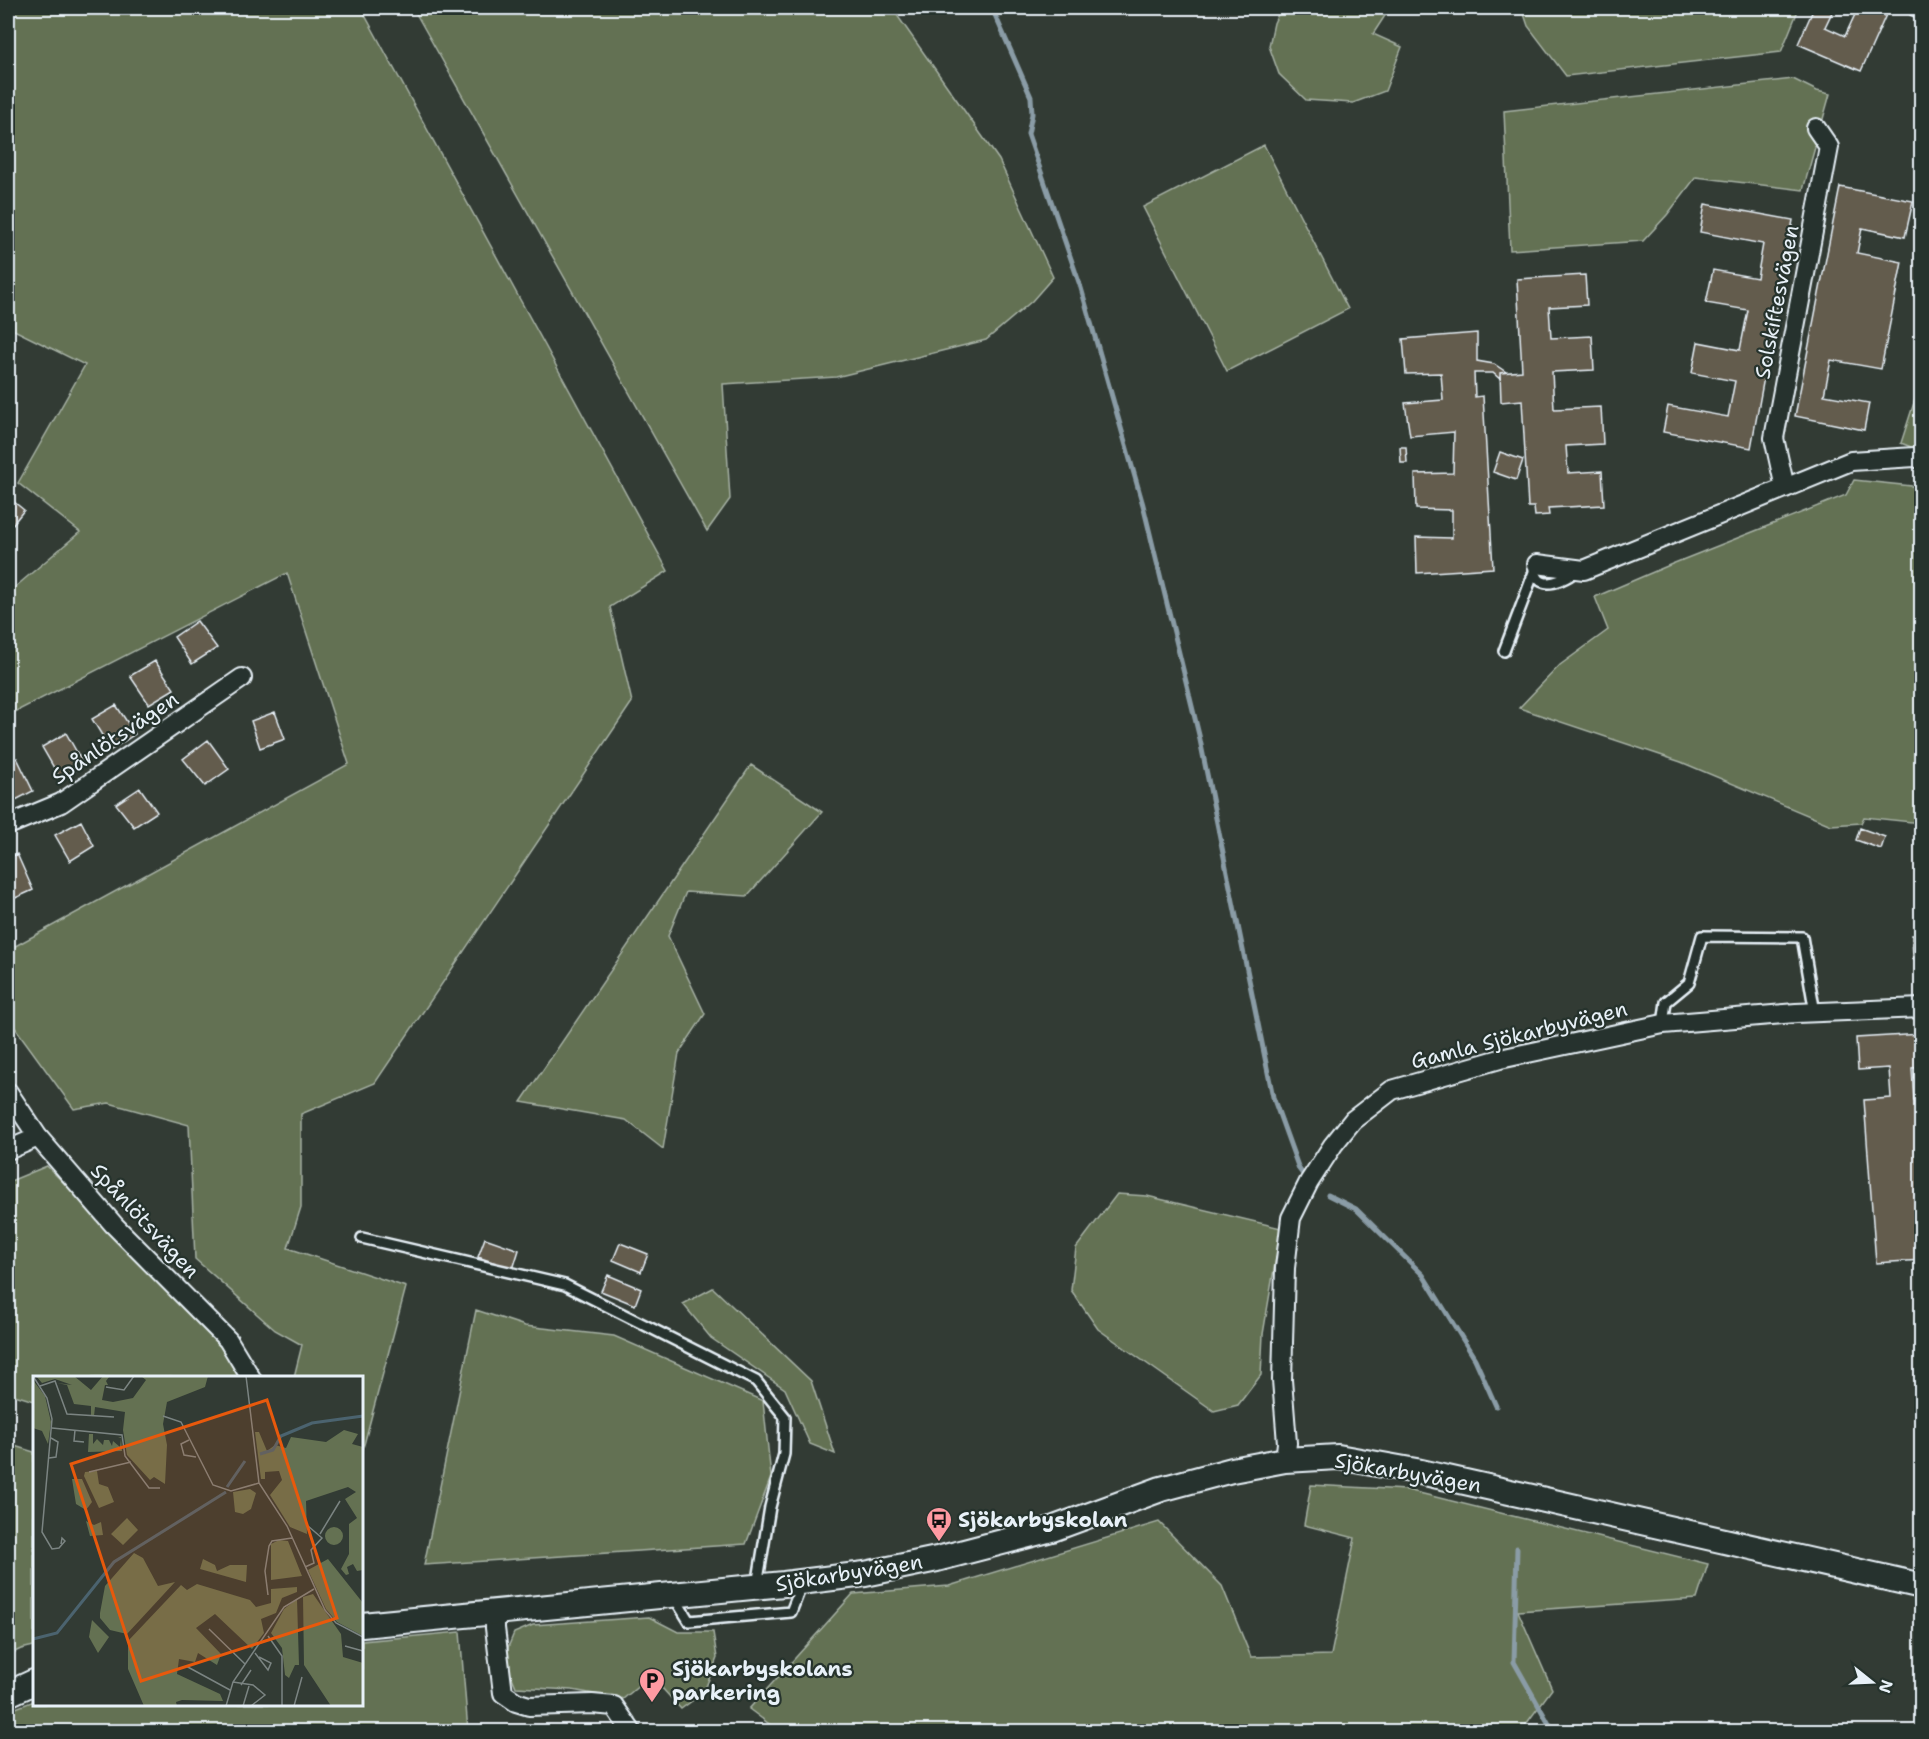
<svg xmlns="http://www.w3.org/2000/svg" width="1929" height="1739" viewBox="0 0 1929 1739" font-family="'Shantell Sans',sans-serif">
	<rect width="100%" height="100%" fill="#323b34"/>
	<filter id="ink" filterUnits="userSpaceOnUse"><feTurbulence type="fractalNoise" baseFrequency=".0167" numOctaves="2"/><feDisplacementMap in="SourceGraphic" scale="12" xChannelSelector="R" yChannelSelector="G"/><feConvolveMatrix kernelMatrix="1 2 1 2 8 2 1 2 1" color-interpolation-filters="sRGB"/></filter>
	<g filter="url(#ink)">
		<path fill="#647152" stroke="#a6b1a5" stroke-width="1.5" d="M 8,8 L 361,8 L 668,571 L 610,607 L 632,702 L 375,1083 L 301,1114 L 301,1207 L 288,1248 L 406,1287 L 362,1452 L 362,1378 L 294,1377 L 302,1345 L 275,1330 L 195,1259 L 189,1125 L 109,1103 L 74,1109 L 8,1018 L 8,950 L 349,764 L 287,573 L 9,715 L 8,713 L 8,593 L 80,532 L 18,483 L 85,365 L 8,327 Z
			M 416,8 L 892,8 L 999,160 L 1053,277 L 1032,301 L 986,340 L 836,377 L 723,384 L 730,499 L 707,531 L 414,10 Z
			M 1281,8 L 1390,8 L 1373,34 L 1402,47 L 1385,91 L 1353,103 L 1306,100 L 1279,74 L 1269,46 L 1274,23 Z
			M 1522,8 L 1799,8 L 1781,52 L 1566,76 L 1528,26 Z
			M 1793,79 L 1817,91 L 1830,94 L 1803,190 L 1696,177 L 1667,215 L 1643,241 L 1510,250 L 1504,111 Z
			M 1264,145 L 1348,309 L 1227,371 L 1143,207 Z
			M 1921,381 L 1921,451 L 1901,443 Z
			M 1854,480 L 1921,487 L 1921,823 L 1864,817 L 1861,823 L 1831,825 L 1681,762 L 1519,708 L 1560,665 L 1608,630 L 1595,597 L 1672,564 L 1846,495 Z
			M 751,765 L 822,812 L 747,896 L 686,892 L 668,936 L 705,1014 L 679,1053 L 663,1149 L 626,1120 L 521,1102 Z
			M 47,1166 L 211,1332 L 240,1377 L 34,1378 L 34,1401 L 8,1393 L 8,1182 Z
			M 1117,1194 L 1147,1196 L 1281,1228 L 1263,1334 L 1261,1375 L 1238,1405 L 1214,1411 L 1098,1329 L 1071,1290 L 1076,1248 Z
			M 713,1288 L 811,1381 L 835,1454 L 810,1444 L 785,1389 L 711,1338 L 683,1304 Z
			M 476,1310 L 525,1326 L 614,1336 L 763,1401 L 771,1477 L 746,1544 L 424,1565 Z
			M 8,1444 L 34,1452 L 34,1646 L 21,1649 L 8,1655 Z
			M 1311,1485 L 1407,1490 L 1708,1564 L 1697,1599 L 1518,1611 L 1552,1689 L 1521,1731 L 780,1732 L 749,1709 L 853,1594 L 949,1586 L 1159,1522 L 1222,1586 L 1251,1657 L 1331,1655 L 1355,1538 L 1304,1525 Z
			M 649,1617 L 678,1632 L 713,1632 L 717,1658 L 704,1692 L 681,1709 L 651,1676 L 623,1699 L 572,1690 L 516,1687 L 504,1657 L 514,1633 L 533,1625 Z
			M 460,1632 L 468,1731 L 8,1731 L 8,1711 L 34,1701 L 34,1704 L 362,1704 L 362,1641 Z"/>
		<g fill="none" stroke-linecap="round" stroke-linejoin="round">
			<path stroke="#8a9ca6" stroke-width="5" d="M 992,8 L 1031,97 L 1032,114 L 1028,134 L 1081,288 L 1143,505 L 1199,735 L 1273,1097 L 1299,1169 L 1305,1177
				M 1328,1195 L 1356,1209 L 1423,1275 L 1475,1359 L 1496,1406
				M 1517,1548 L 1514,1662 L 1549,1724 L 1559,1732"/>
		</g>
		<path fill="#645b4e" stroke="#e8f1f8" stroke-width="1.5" d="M 1814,8 L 1834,8 L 1825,27 L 1845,36 L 1858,8 L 1889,8 L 1861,71 L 1798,44 Z
			M 1913,8 L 1922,8 L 1922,20 L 1910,15 Z
			M 1840,187 L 1913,201 L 1905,237 L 1862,228 L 1857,253 L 1902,262 L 1881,369 L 1831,360 L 1824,395 L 1869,403 L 1864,430 L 1795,416 Z
			M 1705,204 L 1793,220 L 1751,448 L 1663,432 L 1668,406 L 1728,417 L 1735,381 L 1692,373 L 1698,342 L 1740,350 L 1748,310 L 1706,303 L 1713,270 L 1757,278 L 1763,244 L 1700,232 Z
			M 1585,275 L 1587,305 L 1549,307 L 1551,338 L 1592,336 L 1594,370 L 1552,372 L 1554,409 L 1601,407 L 1603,444 L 1566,446 L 1568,473 L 1602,471 L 1604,505 L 1548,508 L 1549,515 L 1535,516 L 1534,507 L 1528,507 L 1522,400 L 1501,402 L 1500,373 L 1522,371 L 1517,279 Z
			M 1477,333 L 1477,361 L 1494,364 L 1506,372 L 1500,373 L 1500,379 L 1493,373 L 1474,373 L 1475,397 L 1483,396 L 1493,568 L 1417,573 L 1416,537 L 1452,538 L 1452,510 L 1416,509 L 1415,474 L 1453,473 L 1454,432 L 1410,436 L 1405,403 L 1443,400 L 1441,373 L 1406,374 L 1403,339 Z
			M 1400,447 L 1406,447 L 1407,463 L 1401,463 Z
			M 1500,452 L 1523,460 L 1516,480 L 1493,472 Z
			M 8,497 L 24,510 L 8,530 Z
			M 197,621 L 217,648 L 192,664 L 174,637 Z
			M 155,661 L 174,689 L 149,704 L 130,676 Z
			M 116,705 L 135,734 L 111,750 L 92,719 Z
			M 275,712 L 285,739 L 260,748 L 251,721 Z
			M 66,733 L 84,765 L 61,780 L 42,747 Z
			M 208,740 L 229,769 L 205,786 L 183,759 Z
			M 17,758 L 33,791 L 8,804 L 8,762 Z
			M 140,788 L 157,812 L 134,827 L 116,804 Z
			M 81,821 L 94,846 L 70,861 L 55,835 Z
			M 1860,828 L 1885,837 L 1881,849 L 1856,840 Z
			M 17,854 L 33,890 L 11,900 L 8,892 L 8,858 Z
			M 1912,935 L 1922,935 L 1922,958 L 1913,959 Z
			M 1922,1034 L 1922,1067 L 1912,1068 L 1914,1101 L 1919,1101 L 1922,1137 L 1922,1260 L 1876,1263 L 1864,1100 L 1891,1098 L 1889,1068 L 1858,1070 L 1856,1038 Z
			M 485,1238 L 519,1250 L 513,1269 L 478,1257 Z
			M 620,1243 L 648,1254 L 641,1272 L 613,1260 Z
			M 608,1275 L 641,1289 L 635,1305 L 601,1291 Z"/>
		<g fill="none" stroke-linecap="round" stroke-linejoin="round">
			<defs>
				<path id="service" d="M 1534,570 C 1536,574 1538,581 1543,582 C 1552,586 1569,577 1576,571
					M 1504,651 L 1537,564
					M 1663,1024 L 1666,1002 L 1689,983 L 1702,936 L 1802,937 L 1815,1013
					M 362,1238 L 565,1285 L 756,1381 L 785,1417 L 784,1454 L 770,1507 L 757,1586
					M 674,1597 L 689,1621 L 791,1612 L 802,1584"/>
				<path id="minor" d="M 1785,488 L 1774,438 L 1829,147 L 1816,128
					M 1537,564 L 1584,570 L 1851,461 L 1915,457 L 1922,460
					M 8,825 L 61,803 L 242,678
					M 8,1092 L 38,1137 L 114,1225 L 228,1340 L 251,1378
					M 8,1150 L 38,1137
					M 1285,1460 L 1287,1443 L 1282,1380 L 1285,1268 L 1291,1218 L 1309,1182 L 1333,1145 L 1353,1120 L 1392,1090 L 1500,1059 L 1663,1024 L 1796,1013 L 1922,1008
					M 495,1612 L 495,1628 L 503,1693 L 516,1702 L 529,1706 L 592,1704 L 614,1706 L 632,1732"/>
				<path id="tertiary" d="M 362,1625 L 784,1584 L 865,1574 L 937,1559 L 1052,1529 L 1161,1489 L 1232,1470 L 1285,1460 L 1338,1457 L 1416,1471 L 1523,1495 L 1922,1586
					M 8,1694 L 34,1682"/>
			</defs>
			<use href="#service" stroke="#e8f1f8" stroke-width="14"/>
			<use href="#minor" stroke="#e8f1f8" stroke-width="22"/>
			<use href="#tertiary" stroke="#e8f1f8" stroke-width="28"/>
			<use href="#service" stroke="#26332d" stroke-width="9"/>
			<use href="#minor" stroke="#26332d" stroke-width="18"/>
			<use href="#tertiary" stroke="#26332d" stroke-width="24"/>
		</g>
	</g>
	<defs>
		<symbol id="bus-pin" viewBox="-11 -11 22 30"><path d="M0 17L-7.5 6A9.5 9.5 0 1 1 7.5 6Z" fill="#ff9aa2" stroke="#26332d"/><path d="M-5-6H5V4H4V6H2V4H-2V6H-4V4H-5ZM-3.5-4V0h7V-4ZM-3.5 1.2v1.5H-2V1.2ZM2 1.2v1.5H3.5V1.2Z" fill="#111"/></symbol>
		<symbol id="parking-pin" viewBox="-11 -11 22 30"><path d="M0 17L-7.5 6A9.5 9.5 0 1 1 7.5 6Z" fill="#ff9aa2" stroke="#26332d"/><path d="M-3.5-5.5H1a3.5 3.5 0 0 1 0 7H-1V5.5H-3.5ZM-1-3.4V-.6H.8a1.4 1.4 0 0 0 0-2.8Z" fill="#111"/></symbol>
	</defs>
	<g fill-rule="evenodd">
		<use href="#bus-pin" x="924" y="1505" width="30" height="40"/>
		<use href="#parking-pin" x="637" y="1666" width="30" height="40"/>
	</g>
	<g text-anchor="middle" stroke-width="4.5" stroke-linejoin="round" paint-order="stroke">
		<g font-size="21" fill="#e8f1f8" stroke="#26332d">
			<text transform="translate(1777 302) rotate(-79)" y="7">Solskiftesvägen</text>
			<text transform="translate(115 738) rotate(-34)" y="7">Spånlötsvägen</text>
			<text transform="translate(1519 1035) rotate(-14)" y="7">Gamla Sjökarbyvägen</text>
			<text transform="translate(145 1221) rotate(47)" y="7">Spånlötsvägen</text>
			<text transform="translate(1408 1473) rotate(10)" y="7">Sjökarbyvägen</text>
			<text transform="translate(849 1573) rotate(-9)" y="7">Sjökarbyvägen</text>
		</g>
		<g font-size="21" font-weight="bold" fill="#e8f1f8" stroke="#26332d" text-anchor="start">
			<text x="958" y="1527">Sjökarbyskolan</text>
			<text x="672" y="1676">Sjökarbyskolans<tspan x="672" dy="24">parkering</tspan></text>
		</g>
	</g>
	<g transform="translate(33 1376)">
		<rect width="330" height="330" fill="#323b34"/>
		<path d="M 3,0 L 41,0 L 58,14 L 70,0 L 88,0 L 76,1 L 73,5 L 75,9 L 72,9 L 69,24 L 80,26 L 100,22 L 113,4 L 108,0 L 175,0 L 172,11 L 134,26 L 130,48 L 134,69 L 132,108 L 121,101 L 117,104 L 94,79 L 90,54 L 92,36 L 62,31 L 61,40 L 58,39 L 58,30 L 41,28 L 34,9 L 24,7 L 39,9 L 22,3 L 9,7 ZM 0,4 L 12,20 L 18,46 L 15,68 L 9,55 L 0,52 ZM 311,54 L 325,58 L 319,68 L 330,71 L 330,194 L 324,195 L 320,188 L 314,191 L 316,198 L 313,199 L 308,193 L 316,178 L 316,148 L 324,142 L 312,123 L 323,116 L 315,111 L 273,125 L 274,158 L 257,151 L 237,119 L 249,104 L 246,95 L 232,96 L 232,103 L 228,103 L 222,56 L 226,56 L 234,75 L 242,69 L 253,72 L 258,61 L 293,66 ZM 56,58 L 60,58 L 60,68 L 64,63 L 70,69 L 71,64 L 76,64 L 79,70 L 80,65 L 87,71 L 88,62 L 85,61 L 88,61 L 89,75 L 55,76 ZM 64,95 L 66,108 L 75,111 L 81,126 L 66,132 L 51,100 L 52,96 ZM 39,103 L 49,103 L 59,126 L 53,134 L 43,128 ZM 217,113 L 223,117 L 218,133 L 210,138 L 202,136 L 200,116 ZM 94,142 L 105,154 L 90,169 L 78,158 ZM 53,145 L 61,149 L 68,146 L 70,159 L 57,160 ZM292 160a9 9 0 1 1 18 0a9 9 0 1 1-18 0ZM 246,164 L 255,165 L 269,200 L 238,204 L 238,168 ZM 101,177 L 110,182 L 125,210 L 142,206 L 94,258 L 77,254 L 67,242 L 67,237 L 72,210 ZM 170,183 L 182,189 L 184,195 L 197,189 L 214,189 L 213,206 L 167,193 ZM 295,183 L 330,227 L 330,260 L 304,246 L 293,233 L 275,194 ZM 164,208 L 217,224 L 223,231 L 238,227 L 238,213 L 264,211 L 264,216 L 249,222 L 243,237 L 228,243 L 231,257 L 219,273 L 182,238 L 163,252 L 188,278 L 184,289 L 165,277 L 162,286 L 146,283 L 144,298 L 187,318 L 190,325 L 149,324 L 143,326 L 144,330 L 111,330 L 95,293 L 95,265 L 148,209 L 154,214 ZM 280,218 L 308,258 L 310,281 L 330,287 L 330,330 L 298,330 L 271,289 L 270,221 ZM 264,223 L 266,289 L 262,289 L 256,302 L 252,299 L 249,272 L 238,257 L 251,233 ZM 59,244 L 76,261 L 65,277 L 56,261 Z" fill="#647152"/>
		<path fill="none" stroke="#4b636f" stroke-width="3" d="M 227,78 L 240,74 L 248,60 L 279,47 L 330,40M 194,111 L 212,85M 0,263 L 24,257 L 81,186 L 193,116"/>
		<path fill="none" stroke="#7b8482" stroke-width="1.5" d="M 0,0 L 14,22 L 19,43 L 9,156 L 19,173 L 26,172 L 32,165 L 29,162 L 28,168M 213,0 L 226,107 L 254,150 L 292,234 L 303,247 L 330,261M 7,10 L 22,5 L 34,38 L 81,41M 73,11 L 91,14 L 101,0M 130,40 L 148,46 L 180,109 L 198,115 L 226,107M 19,52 L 89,59 L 92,80 L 116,112 L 127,112M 42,54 L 41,65 L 51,66M 156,64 L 148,68 L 151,79 L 163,81M 16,82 L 23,81 L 25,66 L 18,62M 56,96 L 98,86M 287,158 L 307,125M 272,191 L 281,187 L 278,174 L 289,162 L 275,150M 235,219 L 232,195 L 236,170 L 239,165 L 259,162M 176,253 L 212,288M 235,260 L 249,280 L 249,330M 312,270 L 330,275M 222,277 L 235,294 L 238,287 L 226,281M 153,290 L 197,314M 200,306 L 220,309 L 232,319 L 218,330M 208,309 L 218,294M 193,330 L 200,306 L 251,231 L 281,213M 210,330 L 216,310M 261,330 L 269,301"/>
		<path fill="#e8590c" fill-opacity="0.15" stroke="#e8590c" stroke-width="3" d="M 234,24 L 304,242 L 108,305 L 38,88 Z"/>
		<rect width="330" height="330" fill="none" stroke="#e8f1f8" stroke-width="3"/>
	</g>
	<rect width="1929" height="1739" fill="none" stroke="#26332d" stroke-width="30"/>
	<rect x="15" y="15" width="1899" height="1709" fill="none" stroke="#e8f1f8" stroke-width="2" filter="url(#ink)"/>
	<g transform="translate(1872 1682) rotate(108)" stroke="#26332d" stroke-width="4.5" paint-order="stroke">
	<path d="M0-4.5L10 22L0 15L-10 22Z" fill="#e8f1f8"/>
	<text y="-9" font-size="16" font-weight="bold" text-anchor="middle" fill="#e8f1f8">N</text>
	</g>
</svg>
